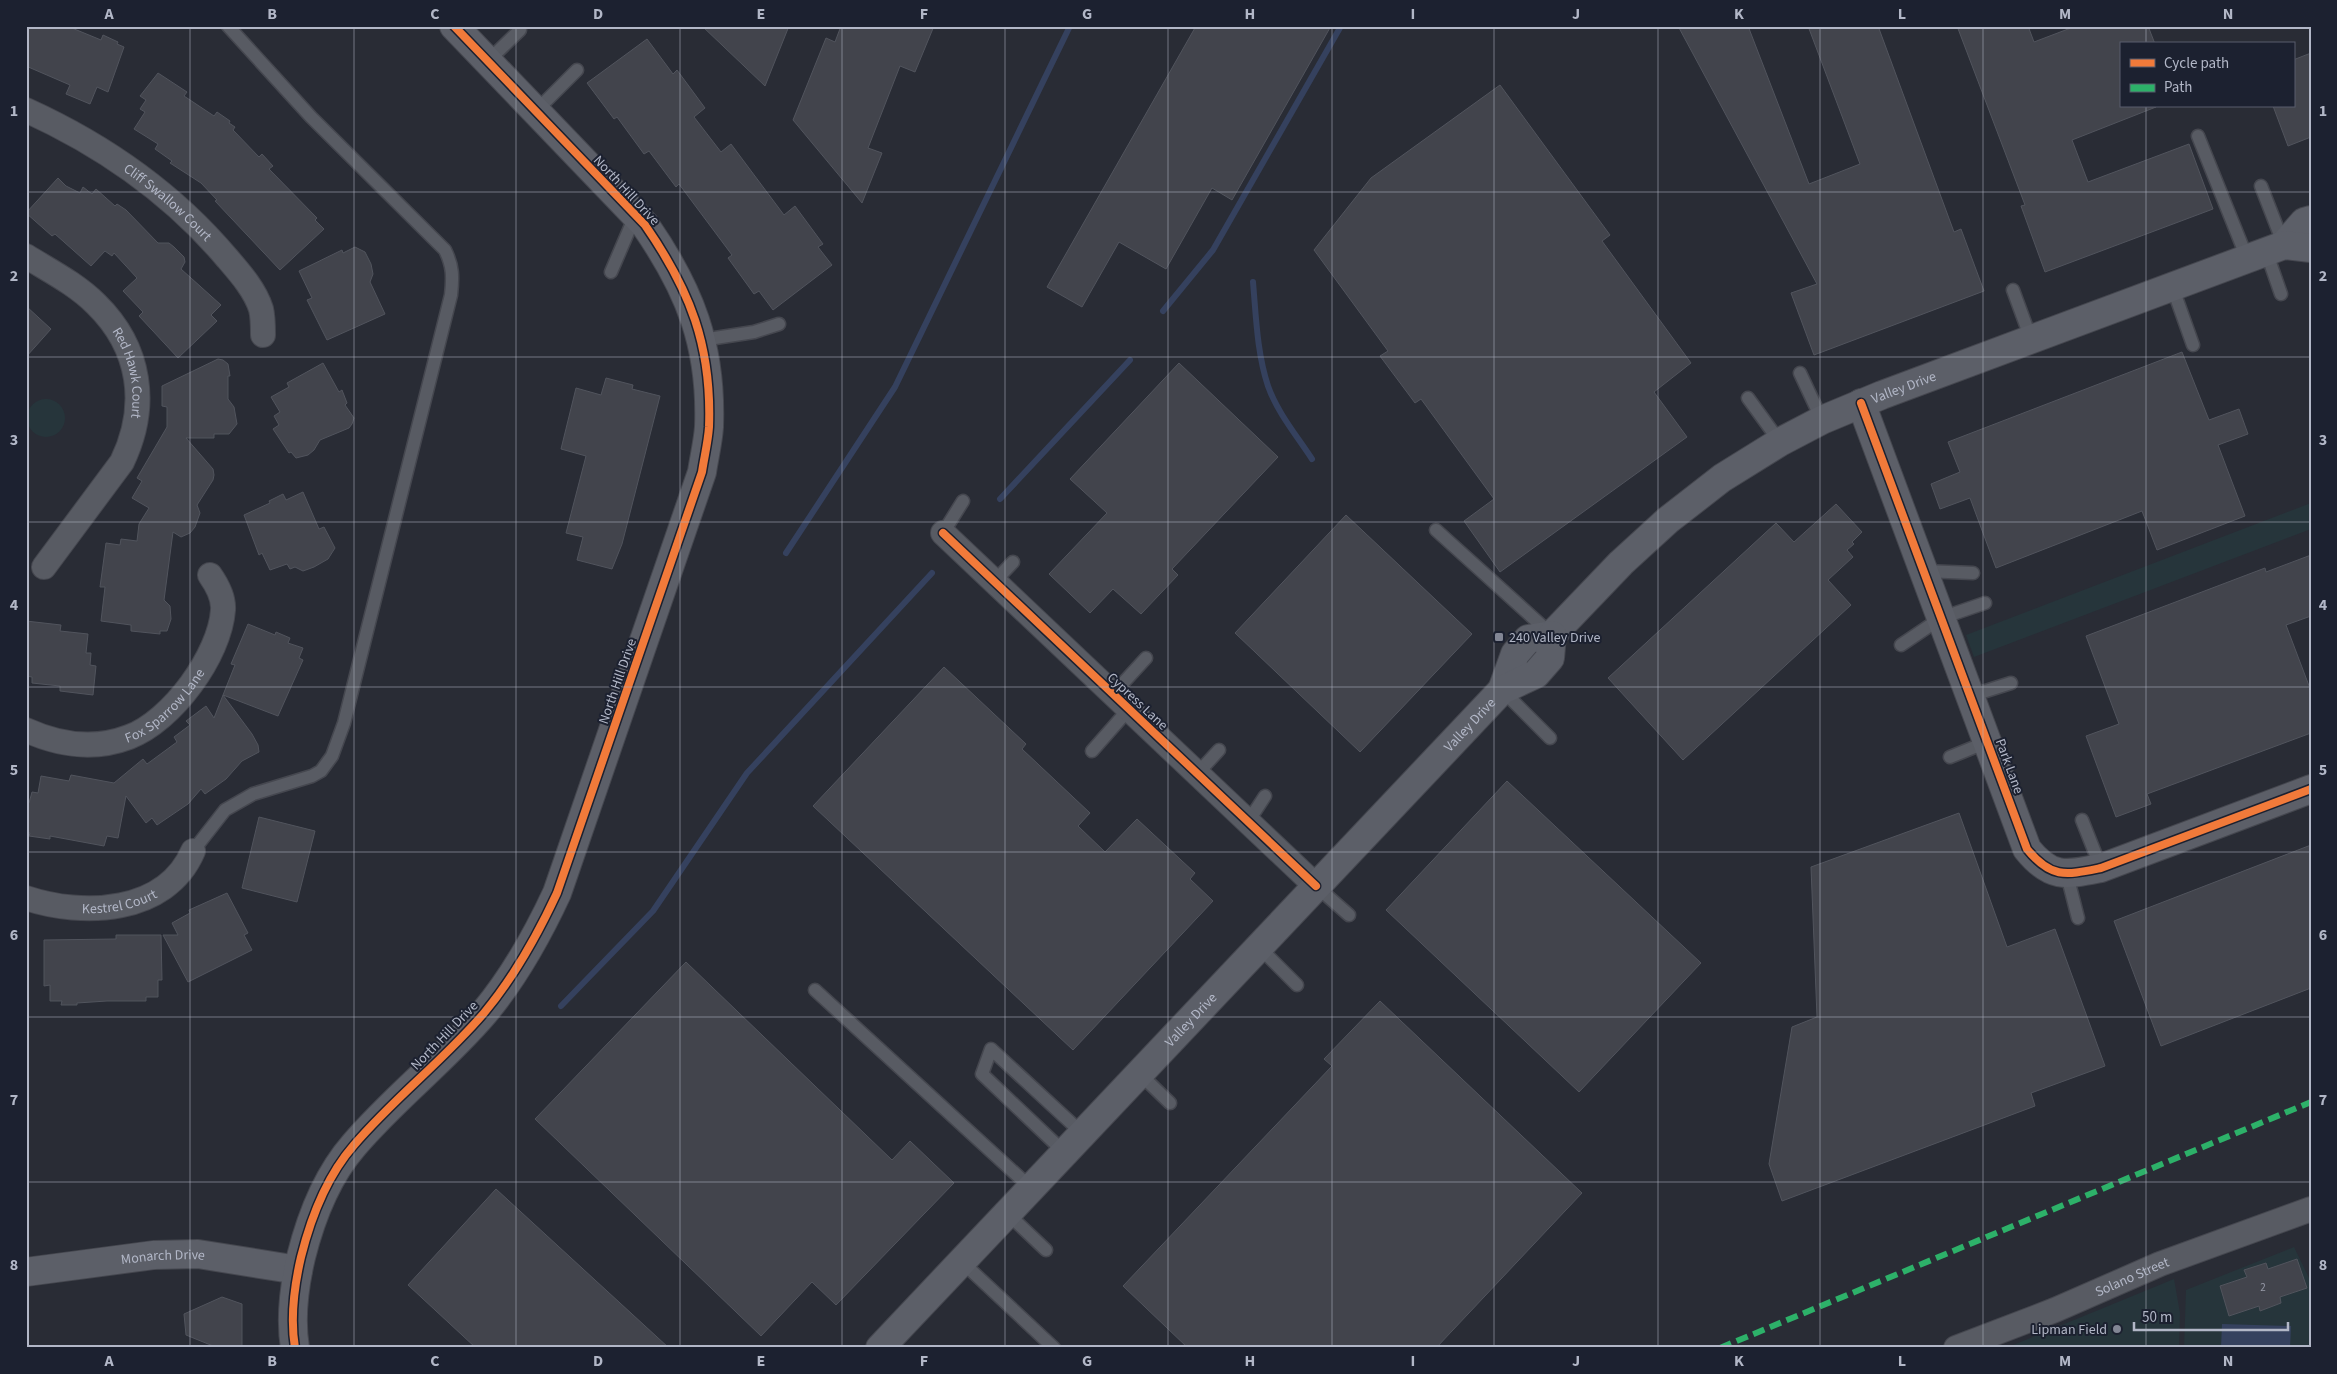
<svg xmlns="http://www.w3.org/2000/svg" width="2337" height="1374" viewBox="0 0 2337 1374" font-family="'Source Sans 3',sans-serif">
	<rect width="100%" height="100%" fill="#292c35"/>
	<path fill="#26353b" d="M27 418a19 19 0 1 1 38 0a19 19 0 1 1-38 0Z
		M 2311,503 L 2311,529 L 1974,657 L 1966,635 Z
		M 2294,1247 L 2311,1282 L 2311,1348 L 2184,1348 L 2186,1290 Z
		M 2174,1279 L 2180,1313 L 2179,1348 L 2006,1348 Z"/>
	<path fill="#35415e" d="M 2222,1324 L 2291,1326 L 2290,1348 L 2221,1348 Z"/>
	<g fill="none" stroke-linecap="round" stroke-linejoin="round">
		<path stroke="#35415e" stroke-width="6" d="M 1253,282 C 1256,316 1257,353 1268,386 C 1277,412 1297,436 1312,459
			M 1163,311 L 1213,250 L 1341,26
			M 1000,499 L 1130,360
			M 786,553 L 895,387 L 1070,26
			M 561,1006 L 653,911 L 747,773 L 932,573"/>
	</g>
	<path fill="#42444c" stroke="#51545d" d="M 26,26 L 67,26 L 101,40 L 103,35 L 118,42 L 117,44 L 124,47 L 108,92 L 97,87 L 90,104 L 66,94 L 70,85 L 26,66 Z
		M 702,26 L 789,26 L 765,86 Z
		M 841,26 L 934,26 L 915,72 L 900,66 L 868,148 L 882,153 L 862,203 L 793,120 L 826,38 L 835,42 Z
		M 1196,26 L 1331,26 L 1232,200 L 1212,188 L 1166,269 L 1119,242 L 1082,307 L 1047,287 Z
		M 1678,26 L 1748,26 L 1809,184 L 1860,164 L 1808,26 L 1878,26 L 1954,232 L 1961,229 L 1984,291 L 1814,355 L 1791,293 L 1817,284 Z
		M 1957,26 L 2028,26 L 2034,42 L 2076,26 L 2148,26 L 2155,44 L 2121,44 L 2121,106 L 2156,107 L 2072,140 L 2088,182 L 2189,144 L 2213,209 L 2045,272 L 2021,206 L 2025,205 Z
		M 647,39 L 673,74 L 677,70 L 705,108 L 694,117 L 721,152 L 731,144 L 784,215 L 795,206 L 823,244 L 818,247 L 832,265 L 773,310 L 759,291 L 754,294 L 728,258 L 732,255 L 679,184 L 676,187 L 649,151 L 644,154 L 617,117 L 614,119 L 587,83 Z
		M 2311,53 L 2311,137 L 2288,146 L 2273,106 L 2293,106 L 2293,60 Z
		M 158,73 L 187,92 L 184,96 L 214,116 L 217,112 L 230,121 L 229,123 L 235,127 L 233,130 L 259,157 L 262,154 L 273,166 L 269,169 L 317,218 L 315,220 L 324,229 L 280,270 L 215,201 L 217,200 L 201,183 L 170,163 L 172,161 L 155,149 L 158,144 L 134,129 L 145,112 L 140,109 L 146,100 L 140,96 Z
		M 1500,85 L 1610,235 L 1602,241 L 1691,363 L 1654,392 L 1687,437 L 1500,572 L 1464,521 L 1494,499 L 1421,399 L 1415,403 L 1380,356 L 1388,351 L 1314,250 L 1371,178 Z
		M 58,178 L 66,186 L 80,193 L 83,187 L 92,194 L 96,189 L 115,206 L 117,204 L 126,210 L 158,243 L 169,243 L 174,247 L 184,257 L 185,262 L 181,269 L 221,305 L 211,315 L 217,321 L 178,358 L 139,316 L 143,312 L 123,291 L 137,278 L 114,253 L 112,256 L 105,251 L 91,266 L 55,234 L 52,236 L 26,213 Z
		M 355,247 L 365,252 L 371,264 L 373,274 L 370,282 L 385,314 L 327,340 L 307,300 L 312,298 L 299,271 L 342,250 L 343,253 Z
		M 26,306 L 51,329 L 26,357 Z
		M 2182,352 L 2209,420 L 2239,409 L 2248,434 L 2218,445 L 2245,516 L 2157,550 L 2142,511 L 1996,568 L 1970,498 L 1940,509 L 1931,484 L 1960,472 L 1948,442 Z
		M 218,359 L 223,360 L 228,364 L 230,376 L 228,376 L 228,399 L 234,407 L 237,424 L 229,434 L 214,434 L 214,438 L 186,438 L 213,469 L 214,475 L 213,480 L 197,505 L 200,513 L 195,527 L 190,533 L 181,537 L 173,532 L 164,600 L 170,606 L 171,619 L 167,631 L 160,631 L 160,634 L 131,631 L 131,625 L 101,621 L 105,587 L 100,587 L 106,543 L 120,545 L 121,539 L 137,541 L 139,524 L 149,508 L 132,498 L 142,481 L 137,478 L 167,427 L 167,407 L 162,406 L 162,386 Z
		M 323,363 L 339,392 L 342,390 L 347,403 L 345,405 L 354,418 L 352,424 L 349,428 L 320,440 L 314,450 L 308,455 L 296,458 L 291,452 L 289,453 L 273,429 L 279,425 L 274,416 L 280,412 L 271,397 L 289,387 L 287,383 Z
		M 1179,363 L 1278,457 L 1172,569 L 1178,575 L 1141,614 L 1113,589 L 1090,613 L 1049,574 L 1107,513 L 1070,479 Z
		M 606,378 L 633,385 L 632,389 L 660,396 L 622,544 L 612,569 L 577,560 L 583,537 L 566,533 L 586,456 L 561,449 L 576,388 L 601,395 Z
		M 303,492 L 319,529 L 324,527 L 335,548 L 328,559 L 314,567 L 303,571 L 295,567 L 290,569 L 287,564 L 270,570 L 262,553 L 259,555 L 244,515 L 270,503 L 269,501 L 283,494 L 286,500 Z
		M 1836,504 L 1862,532 L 1852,542 L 1854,544 L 1847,550 L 1853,557 L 1828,580 L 1851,605 L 1683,760 L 1608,678 L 1776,523 L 1794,542 Z
		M 1346,515 L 1472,634 L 1360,752 L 1235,633 Z
		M 2311,555 L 2311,616 L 2286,625 L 2311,691 L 2311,733 L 2147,794 L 2151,804 L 2116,817 L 2086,736 L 2119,724 L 2086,636 L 2265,568 L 2266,572 Z
		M 26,621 L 61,625 L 60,631 L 88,634 L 86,653 L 91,653 L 90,665 L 96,666 L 93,695 L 60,691 L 60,686 L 32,683 L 32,677 L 26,676 Z
		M 248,624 L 275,635 L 276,632 L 290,638 L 288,643 L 303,648 L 299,658 L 303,660 L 278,716 L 223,695 L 235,665 L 231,664 Z
		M 944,667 L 1026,744 L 1022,749 L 1090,813 L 1078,826 L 1105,852 L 1137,819 L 1195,873 L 1190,879 L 1213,901 L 1073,1050 L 813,806 Z
		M 223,695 L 252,734 L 258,745 L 259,752 L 242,761 L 226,779 L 205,794 L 201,789 L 188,804 L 157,825 L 152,818 L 146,823 L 126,796 L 118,838 L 107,836 L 104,846 L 50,836 L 50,839 L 29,836 L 30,833 L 26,832 L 26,803 L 29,803 L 32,792 L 38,793 L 41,776 L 69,781 L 71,775 L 114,783 L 143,759 L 147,764 L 177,742 L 174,737 L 190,725 L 186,721 L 206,706 L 214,718 Z
		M 1507,781 L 1701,963 L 1579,1092 L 1386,910 Z
		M 1959,813 L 2007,947 L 2055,929 L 2105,1066 L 2031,1093 L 2035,1106 L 1782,1201 L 1769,1164 L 1792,1027 L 1817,1017 L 1811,867 Z
		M 259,817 L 315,831 L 297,902 L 242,888 Z
		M 2311,845 L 2311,988 L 2161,1046 L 2114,921 Z
		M 227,893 L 248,933 L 244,935 L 252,950 L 188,982 L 163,935 L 178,935 L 172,923 L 190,913 L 189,910 Z
		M 116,935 L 161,935 L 162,980 L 158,980 L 158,997 L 146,997 L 146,1001 L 107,1001 L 77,1003 L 77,1005 L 61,1005 L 62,1001 L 50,1001 L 50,985 L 44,986 L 44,940 L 116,939 Z
		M 686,962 L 892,1160 L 910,1141 L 954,1183 L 836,1305 L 812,1282 L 761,1336 L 535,1119 Z
		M 1380,1001 L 1582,1193 L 1436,1348 L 1188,1348 L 1123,1286 L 1332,1066 L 1324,1059 Z
		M 496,1189 L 669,1348 L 476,1348 L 408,1285 Z
		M 2297,1259 L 2307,1288 L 2280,1297 L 2281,1303 L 2260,1311 L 2259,1306 L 2229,1316 L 2220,1286 L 2247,1277 L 2244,1270 L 2266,1263 L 2268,1269 Z
		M 222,1297 L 242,1304 L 242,1348 L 218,1348 L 186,1335 L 184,1314 Z"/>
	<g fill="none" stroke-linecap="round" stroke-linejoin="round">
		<defs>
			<path id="lane" d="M 487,62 L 520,30
				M 536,111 L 577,70
				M 2198,136 L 2247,258
				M 2261,186 L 2284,245
				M 2266,251 L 2281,294
				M 611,272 L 635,216
				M 2172,286 L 2193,345
				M 2013,290 L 2031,339
				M 702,340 L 754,332 L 779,324
				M 1800,373 L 1822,420
				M 1748,398 L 1780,442
				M 1436,530 L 1552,635
				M 943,533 L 963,501
				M 1924,571 L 1973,573
				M 994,582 L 1013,562
				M 1901,645 L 1941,618 L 1985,603
				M 1502,690 L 1550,738
				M 1113,694 L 1146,658
				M 1970,696 L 2011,683
				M 1092,751 L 1129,709
				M 1950,757 L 1987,742
				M 1197,774 L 1219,750
				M 2082,820 L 2101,868
				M 1248,822 L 1265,796
				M 193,851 L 225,810 L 253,794 L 312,776 L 321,771 L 332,756 L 344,723 L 451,295 C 453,277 453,266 445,250 L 311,117 L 228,26
				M 2067,875 L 2078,918
				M 1316,886 L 1349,915
				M 1259,947 L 1297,985
				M 815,990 L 1031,1188
				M 1139,1073 L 1170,1103
				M 1064,1152 L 982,1074 L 991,1049 L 1082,1133
				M 1007,1213 L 1046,1250
				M 961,1261 L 1054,1348"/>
			<g id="street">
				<path id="s1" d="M 26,110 C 103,145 173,194 227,258 C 240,273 255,290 261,309 C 263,317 263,326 263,335"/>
				<path id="s2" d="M 26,256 C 50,271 76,284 96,304 C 141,348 149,406 122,462 L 44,567"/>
				<path d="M 943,533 L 1316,886"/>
				<path id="s3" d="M 26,730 C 59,745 95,750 129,737 C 172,721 220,655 223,610 C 224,597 217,585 210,575"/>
				<path id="s4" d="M 26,898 C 83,917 166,914 193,851"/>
				<path id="s5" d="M 1956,1348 L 2055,1310 L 2160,1264 L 2311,1209"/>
			</g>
			<g id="secondary">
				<path d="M 2284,245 L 2304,222 L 2311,220"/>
				<path d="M 1861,403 L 2027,849 C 2051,879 2066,875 2101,868 L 2311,789"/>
				<path id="s6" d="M 1502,690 L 1515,654 L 1528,639 L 1552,635 L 1621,563 L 1668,520 L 1722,478 L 1780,442 L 1822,420 L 1882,395 L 2284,245 L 2311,248"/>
				<path id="s7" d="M 26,1272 L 154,1255 L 198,1254 L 298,1270"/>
				<path d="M 295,1348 C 290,1318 294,1287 301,1257 C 311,1217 326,1177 354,1145 C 394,1098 444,1060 484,1013 C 515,976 537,936 557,893 L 702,472 C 704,458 708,442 709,427 C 712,346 690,290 645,225 L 454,26"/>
				<path id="s8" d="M 880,1348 L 1502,690 L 1536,674 L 1550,658 L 1552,635"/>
			</g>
		</defs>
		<use href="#lane" stroke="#45474f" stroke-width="15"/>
		<use href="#street" stroke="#45474f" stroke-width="26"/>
		<use href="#secondary" stroke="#45474f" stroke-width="30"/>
		<use href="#lane" stroke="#585b63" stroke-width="12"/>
		<use href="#street" stroke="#585b63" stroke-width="24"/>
		<use href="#secondary" stroke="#5c5f68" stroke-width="28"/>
		<path stroke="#2db169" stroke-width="6" stroke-dasharray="12 6" stroke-linecap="butt" d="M 1720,1348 L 2311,1102"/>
		<defs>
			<path id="cycleway" d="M 1861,403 L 2027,849 C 2051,879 2066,875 2101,868 L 2311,789
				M 943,533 L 1316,886
				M 295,1348 C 290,1318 294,1287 301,1257 C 311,1217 326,1177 354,1145 C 394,1098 444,1060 484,1013 C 515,976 537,936 557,893 L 702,472 C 704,458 708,442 709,427 C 712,346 690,290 645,225 L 454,26"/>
		</defs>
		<use href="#cycleway" stroke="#1c2130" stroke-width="11"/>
		<use href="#cycleway" stroke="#f17a3a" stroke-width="8"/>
	</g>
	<path fill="none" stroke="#b2b7c7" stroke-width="1" stroke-opacity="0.55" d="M 190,26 L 190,1348M 354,26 L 354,1348M 516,26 L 516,1348M 680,26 L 680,1348M 842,26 L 842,1348M 1005,26 L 1005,1348M 1168,26 L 1168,1348M 1332,26 L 1332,1348M 1494,26 L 1494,1348M 1658,26 L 1658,1348M 1820,26 L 1820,1348M 1983,26 L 1983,1348M 2146,26 L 2146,44M 2146,106 L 2146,1348M 26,192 L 2311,192M 26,357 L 2311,357M 26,522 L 2311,522M 26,687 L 2311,687M 26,852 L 2311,852M 26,1017 L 2311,1017M 26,1182 L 2311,1182"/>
	<g fill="#828694" stroke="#1c2130" stroke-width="2">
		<rect x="1494" y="632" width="10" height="10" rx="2.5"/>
		<circle cx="2117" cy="1329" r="5"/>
	</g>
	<g text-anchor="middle" stroke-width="4" stroke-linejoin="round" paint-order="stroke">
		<g font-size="11" fill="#969aa8">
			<text x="2263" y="1291">2</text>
		</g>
		<g font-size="14" fill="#b2b7c7" stroke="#1c2130">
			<text transform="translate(627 190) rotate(47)" y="5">North Hill Drive</text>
			<text dy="5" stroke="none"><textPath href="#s1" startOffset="170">Cliff Swallow Court</textPath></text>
			<text dy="5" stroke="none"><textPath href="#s2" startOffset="164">Red Hawk Court</textPath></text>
			<text dy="5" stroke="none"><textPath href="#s6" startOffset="518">Valley Drive</textPath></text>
			<text transform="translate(617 681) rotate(-71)" y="5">North Hill Drive</text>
			<text transform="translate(1138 701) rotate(43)" y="5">Cypress Lane</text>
			<text dy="5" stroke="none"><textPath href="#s3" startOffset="154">Fox Sparrow Lane</textPath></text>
			<text dy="5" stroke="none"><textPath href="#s8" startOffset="858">Valley Drive</textPath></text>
			<text transform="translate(2010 766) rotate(70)" y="5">Park Lane</text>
			<text dy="5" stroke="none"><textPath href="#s4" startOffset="95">Kestrel Court</textPath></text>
			<text dy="5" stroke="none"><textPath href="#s8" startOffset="452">Valley Drive</textPath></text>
			<text transform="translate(444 1035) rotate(-46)" y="5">North Hill Drive</text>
			<text dy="5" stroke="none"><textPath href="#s7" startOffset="138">Monarch Drive</textPath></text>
			<text dy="5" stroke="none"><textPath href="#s5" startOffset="190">Solano Street</textPath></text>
		</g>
		<g font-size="14" fill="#b2b7c7" stroke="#1c2130" text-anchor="start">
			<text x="1509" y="642">240 Valley Drive</text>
			<text x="2107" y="1334" text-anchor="end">Lipman Field</text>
		</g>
	</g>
	<rect width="2337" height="1374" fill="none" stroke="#1c2130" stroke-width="55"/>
	<rect x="2120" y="42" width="175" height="65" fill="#1c2130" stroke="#585d6c"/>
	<rect x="2130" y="59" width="25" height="8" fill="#f17a3a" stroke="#585d6c"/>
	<text x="2164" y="68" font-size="15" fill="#b2b7c7">Cycle path</text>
	<rect x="2130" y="84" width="25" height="8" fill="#2db169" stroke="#585d6c"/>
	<text x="2164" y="92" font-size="15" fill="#b2b7c7">Path</text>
	<path d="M2134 1322v8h154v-8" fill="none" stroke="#b2b7c7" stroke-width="2.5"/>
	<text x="2142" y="1322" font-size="15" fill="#b2b7c7" stroke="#1c2130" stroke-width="4" paint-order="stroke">50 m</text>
	<rect x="28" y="28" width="2282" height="1318" fill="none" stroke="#b2b7c7" stroke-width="2"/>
	<g font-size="16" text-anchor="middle" font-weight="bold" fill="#b2b7c7">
		<text x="109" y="19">A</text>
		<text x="272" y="19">B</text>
		<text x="435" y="19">C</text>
		<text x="598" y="19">D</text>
		<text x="761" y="19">E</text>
		<text x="924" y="19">F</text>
		<text x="1087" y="19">G</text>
		<text x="1250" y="19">H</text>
		<text x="1413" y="19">I</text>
		<text x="1576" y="19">J</text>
		<text x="1739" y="19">K</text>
		<text x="1902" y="19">L</text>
		<text x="2065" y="19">M</text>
		<text x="2228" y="19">N</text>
		<text x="14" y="116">1</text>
		<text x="2323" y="116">1</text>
		<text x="14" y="281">2</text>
		<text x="2323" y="281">2</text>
		<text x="14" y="445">3</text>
		<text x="2323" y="445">3</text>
		<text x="14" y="610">4</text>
		<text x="2323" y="610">4</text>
		<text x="14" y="775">5</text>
		<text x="2323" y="775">5</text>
		<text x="14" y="940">6</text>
		<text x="2323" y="940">6</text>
		<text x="14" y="1105">7</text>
		<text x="2323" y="1105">7</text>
		<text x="14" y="1270">8</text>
		<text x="2323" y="1270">8</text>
		<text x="109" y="1366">A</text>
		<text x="272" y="1366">B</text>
		<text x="435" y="1366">C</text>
		<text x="598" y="1366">D</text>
		<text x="761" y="1366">E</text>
		<text x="924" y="1366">F</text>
		<text x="1087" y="1366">G</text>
		<text x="1250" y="1366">H</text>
		<text x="1413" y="1366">I</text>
		<text x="1576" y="1366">J</text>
		<text x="1739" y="1366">K</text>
		<text x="1902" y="1366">L</text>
		<text x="2065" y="1366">M</text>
		<text x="2228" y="1366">N</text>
	</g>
</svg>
